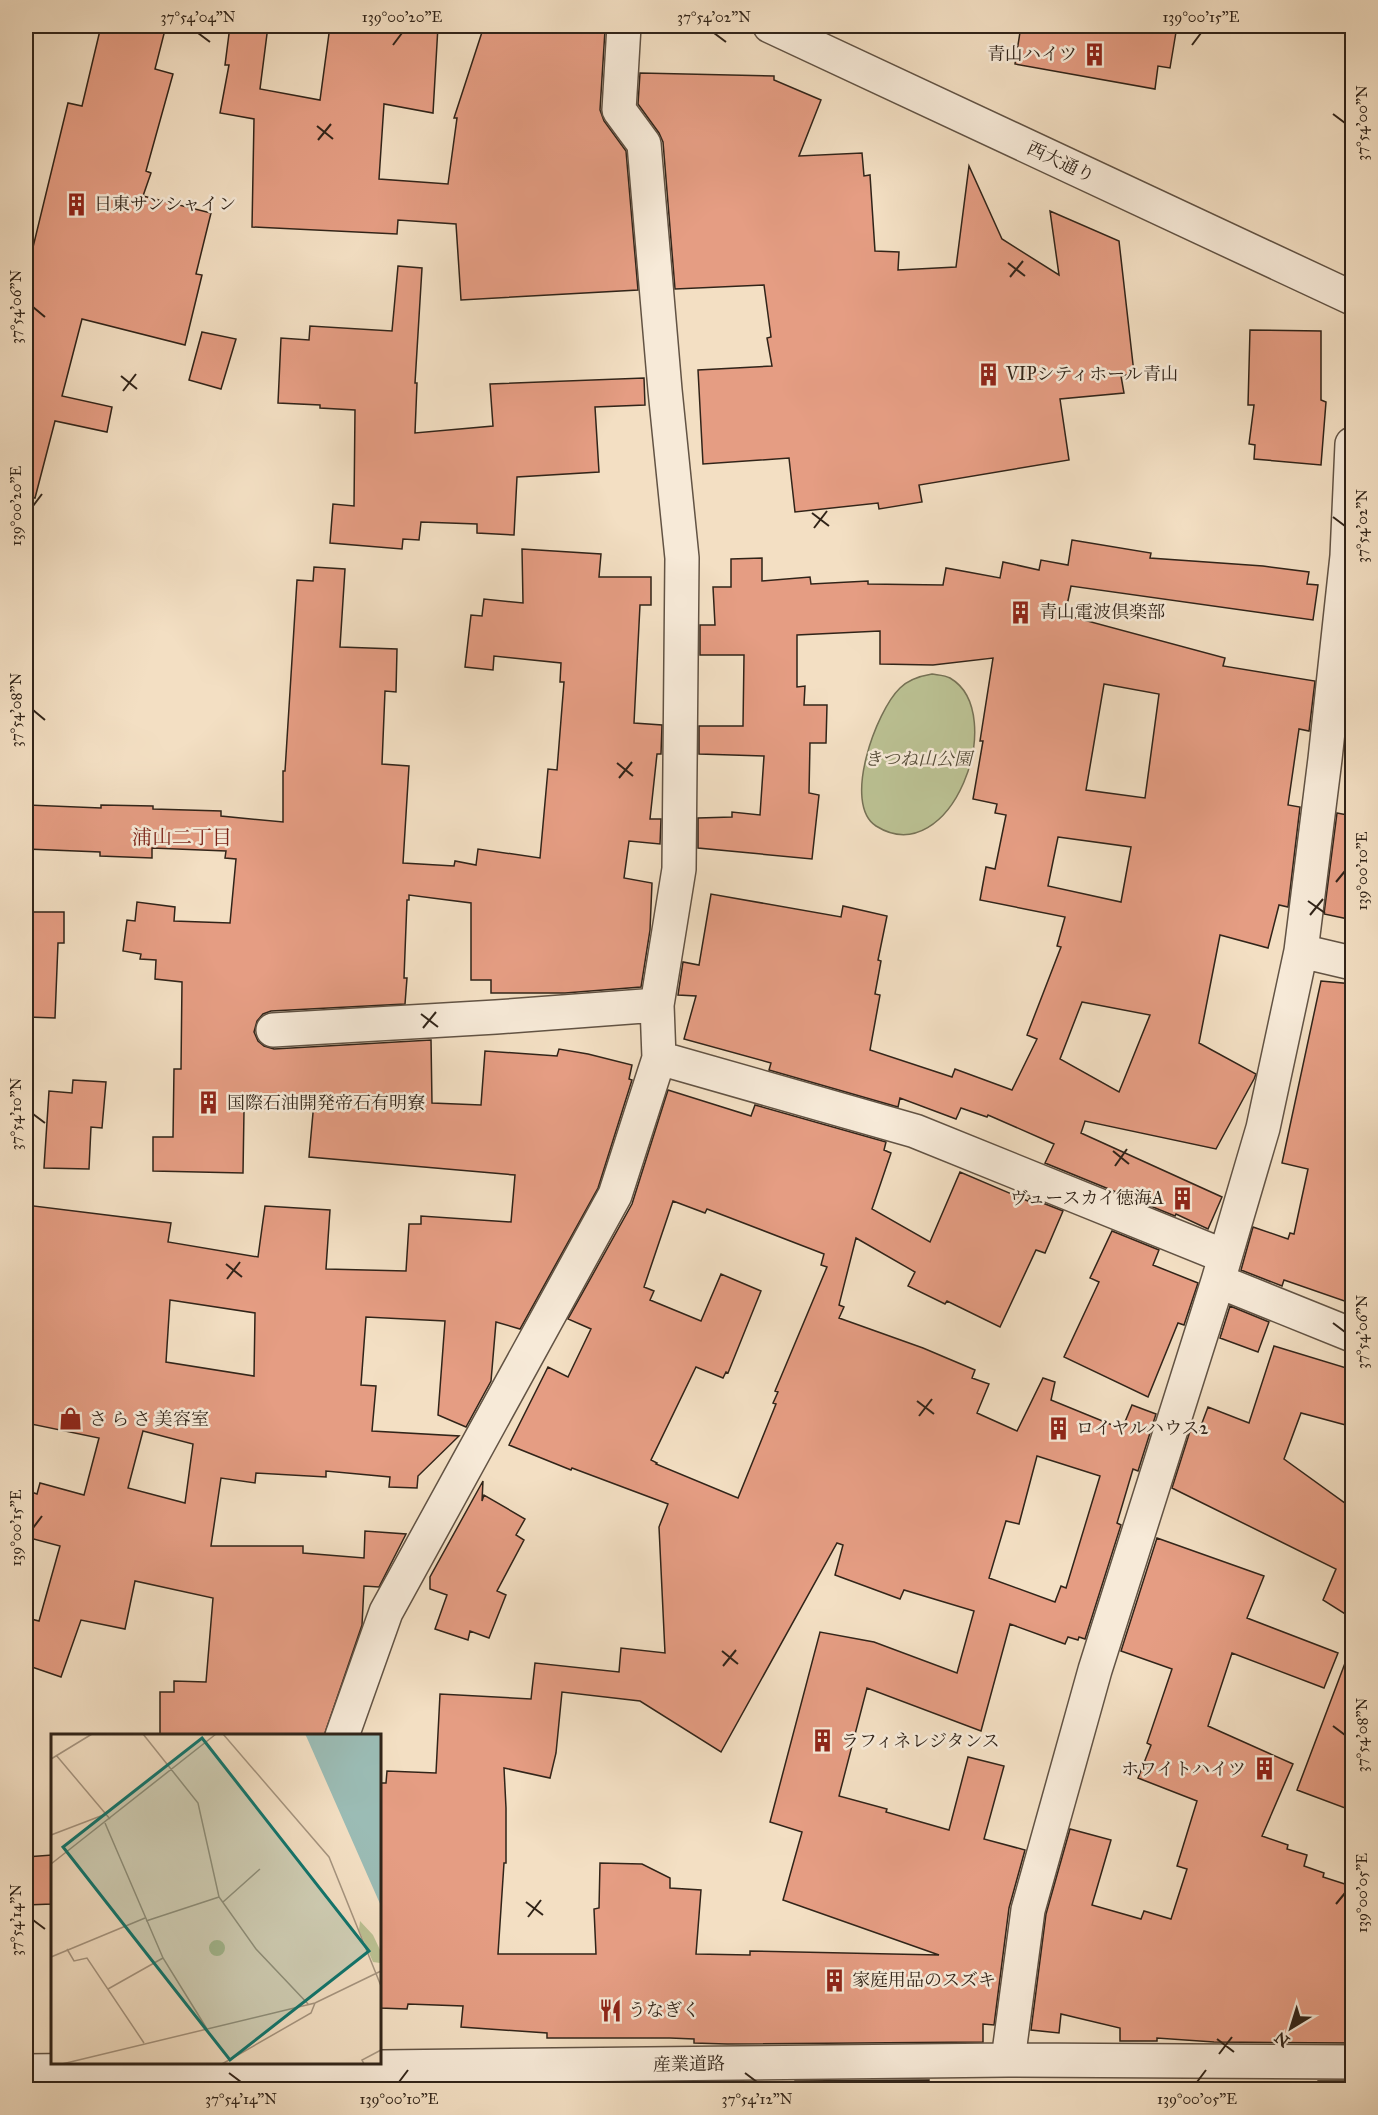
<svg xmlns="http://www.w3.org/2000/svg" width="1378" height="2115" viewBox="0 0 1378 2115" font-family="'IM FELL Great Primer','Noto Serif JP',serif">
	<rect width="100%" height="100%" fill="#f3dfc3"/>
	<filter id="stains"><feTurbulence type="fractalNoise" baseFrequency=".00333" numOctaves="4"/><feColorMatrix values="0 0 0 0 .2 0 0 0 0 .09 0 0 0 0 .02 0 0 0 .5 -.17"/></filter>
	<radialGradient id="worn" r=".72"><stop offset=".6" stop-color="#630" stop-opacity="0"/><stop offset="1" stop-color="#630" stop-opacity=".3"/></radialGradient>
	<path fill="#bbc193" stroke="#767256" stroke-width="1.5" d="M 932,674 C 938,675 945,675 950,678 C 1010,713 951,873 876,826 C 842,804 876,711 900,688 C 909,679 920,676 932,674 Z"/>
	<path fill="#e59d83" stroke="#312419" stroke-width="1.5" fill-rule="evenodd" d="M 101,26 L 166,26 L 155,69 L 173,74 L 146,171 L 151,173 L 143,196 L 211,213 L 196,274 L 202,275 L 185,345 L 82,319 L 62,396 L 112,407 L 107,432 L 55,421 L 35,498 L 26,496 L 26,276 L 68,103 L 82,106 Z
		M 230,26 L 268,26 L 260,89 L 320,100 L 330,26 L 438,26 L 433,113 L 384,104 L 379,179 L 448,184 L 457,118 L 454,118 L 484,26 L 567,26 L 605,30 L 600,110 L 604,121 L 626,151 L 638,290 L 461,300 L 456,224 L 398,220 L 397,234 L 252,227 L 254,119 L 220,113 L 229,65 L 225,65 Z
		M 1021,26 L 1177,26 L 1170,68 L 1158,66 L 1155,89 L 1015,64 Z
		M 640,73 L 774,76 L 774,80 L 821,100 L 799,156 L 862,153 L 864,176 L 870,175 L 875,251 L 899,252 L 898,270 L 956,267 L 969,166 L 1002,239 L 1059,275 L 1050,211 L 1119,241 L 1134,373 L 1121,376 L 1124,393 L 1060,399 L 1069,460 L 919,485 L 922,502 L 879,509 L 878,503 L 795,512 L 789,458 L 703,464 L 698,370 L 772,366 L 767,338 L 771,337 L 764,285 L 675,289 L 663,142 L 659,133 L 638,104 Z
		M 398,266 L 422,268 L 415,383 L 417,383 L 415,433 L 493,426 L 490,384 L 644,378 L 645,405 L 595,407 L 599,472 L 517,477 L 514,535 L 477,533 L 477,524 L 421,522 L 419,540 L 403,539 L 402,549 L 330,543 L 333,504 L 354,506 L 355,410 L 320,408 L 320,405 L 278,403 L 281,338 L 309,340 L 310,326 L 392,331 Z
		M 1250,330 L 1321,331 L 1321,400 L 1326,402 L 1321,465 L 1254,459 L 1255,445 L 1249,444 L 1254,405 L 1248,405 Z
		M 202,332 L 236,339 L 221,389 L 189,380 Z
		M 1072,540 L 1151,553 L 1150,558 L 1263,566 L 1309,572 L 1307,584 L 1318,585 L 1313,620 L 1071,586 L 1065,615 L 1225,658 L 1223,666 L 1315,681 L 1309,731 L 1299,729 L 1288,805 L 1300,807 L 1288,907 L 1279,905 L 1268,948 L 1220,935 L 1199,1043 L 1256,1074 L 1254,1079 L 1216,1149 L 1085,1121 L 1081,1133 L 1222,1197 L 1208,1229 L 1176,1214 L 1175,1216 L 1045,1163 L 1054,1144 L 988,1115 L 987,1117 L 961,1108 L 956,1119 L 900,1098 L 898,1107 L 769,1070 L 771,1063 L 684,1039 L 696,996 L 678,995 L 683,962 L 699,965 L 711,894 L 841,917 L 843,906 L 887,916 L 878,960 L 881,961 L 875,994 L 880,995 L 870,1050 L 952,1077 L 955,1069 L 1012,1090 L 1037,1039 L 1027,1035 L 1061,947 L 1057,946 L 1065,917 L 980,900 L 986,867 L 995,869 L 1006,815 L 995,813 L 997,804 L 973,799 L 983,741 L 980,741 L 993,658 L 933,665 L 880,664 L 880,631 L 797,635 L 797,687 L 805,686 L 804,705 L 827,705 L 826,743 L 810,743 L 809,793 L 819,795 L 812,859 L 698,848 L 698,818 L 732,817 L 732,812 L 760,815 L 764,756 L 699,754 L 699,726 L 743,726 L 744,655 L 700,655 L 700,625 L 715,625 L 713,587 L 731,587 L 731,559 L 762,558 L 762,581 L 810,577 L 811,584 L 868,581 L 868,584 L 943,585 L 946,568 L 1000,578 L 1003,562 L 1039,570 L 1041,560 L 1068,565 ZM 1104,684 L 1159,694 L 1145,798 L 1086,790 ZM 1058,837 L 1131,847 L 1121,902 L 1048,886 ZM 1082,1002 L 1150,1015 L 1119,1092 L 1060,1059 Z
		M 522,549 L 601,554 L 599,577 L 651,577 L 651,605 L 640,605 L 634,723 L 662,725 L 661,754 L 657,754 L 650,819 L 661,819 L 660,844 L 629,841 L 624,878 L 652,883 L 650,930 L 641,987 L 565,993 L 491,993 L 491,980 L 471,980 L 471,903 L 409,895 L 409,900 L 407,900 L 404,978 L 407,978 L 405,1004 L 271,1011 L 263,1014 L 257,1021 L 254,1032 L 258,1041 L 264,1046 L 274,1049 L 431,1040 L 432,1103 L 481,1105 L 485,1051 L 557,1056 L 559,1049 L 588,1054 L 632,1065 L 629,1079 L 632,1080 L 598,1188 L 520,1329 L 496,1322 L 491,1381 L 466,1427 L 438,1415 L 445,1321 L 366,1317 L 361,1385 L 376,1386 L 372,1431 L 459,1436 L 418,1476 L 417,1488 L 389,1487 L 390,1477 L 326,1471 L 326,1477 L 256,1473 L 255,1483 L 221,1478 L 211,1546 L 303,1546 L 303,1553 L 364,1558 L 365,1531 L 406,1534 L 379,1587 L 364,1586 L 362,1625 L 324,1736 L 160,1736 L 160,1692 L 174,1692 L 174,1681 L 206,1682 L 213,1598 L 135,1581 L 125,1629 L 81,1620 L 61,1677 L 26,1665 L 26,1636 L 31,1619 L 39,1621 L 60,1546 L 26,1537 L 26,1490 L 37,1494 L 40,1483 L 84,1495 L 99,1438 L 26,1423 L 26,1205 L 171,1223 L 168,1242 L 258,1257 L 265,1206 L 330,1210 L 326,1269 L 406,1271 L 409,1224 L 421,1224 L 421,1216 L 511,1222 L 515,1175 L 309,1157 L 314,1102 L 244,1111 L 243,1173 L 153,1171 L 153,1137 L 173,1137 L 174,1069 L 181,1069 L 182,982 L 155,979 L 156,960 L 140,959 L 141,954 L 123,951 L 127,920 L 135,921 L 137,902 L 175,907 L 174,921 L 230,923 L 236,859 L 225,858 L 226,851 L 152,848 L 152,858 L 100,856 L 100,852 L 27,849 L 28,805 L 101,808 L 101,805 L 153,806 L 153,809 L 221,811 L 221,816 L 283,822 L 283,771 L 285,771 L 297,580 L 313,581 L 314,567 L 345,569 L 340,647 L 397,649 L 396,692 L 385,691 L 382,764 L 409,766 L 403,863 L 454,866 L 455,861 L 476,865 L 478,849 L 540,858 L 548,769 L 557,770 L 564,682 L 560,682 L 561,663 L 494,656 L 493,670 L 465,667 L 471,615 L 482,616 L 484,599 L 523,603 ZM 170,1300 L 255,1313 L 254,1376 L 166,1362 ZM 143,1431 L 193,1444 L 185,1503 L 128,1488 Z
		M 1352,687 L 1353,688 L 1353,739 L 1346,738 Z
		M 1337,813 L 1353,816 L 1353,920 L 1324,914 Z
		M 26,912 L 64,912 L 64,943 L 58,943 L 55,1018 L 28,1017 L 30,986 L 26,986 Z
		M 1321,981 L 1353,984 L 1353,1067 L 1345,1104 L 1353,1105 L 1353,1304 L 1284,1280 L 1282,1286 L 1241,1270 L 1253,1227 L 1288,1239 L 1290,1233 L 1294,1234 L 1308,1169 L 1282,1163 Z
		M 73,1080 L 106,1082 L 102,1128 L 91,1127 L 89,1169 L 44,1168 L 49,1091 L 72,1093 Z
		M 668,1090 L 751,1116 L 755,1105 L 886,1142 L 884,1150 L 891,1153 L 872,1209 L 930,1242 L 960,1172 L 1028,1201 L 1030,1198 L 1063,1211 L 1045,1253 L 1036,1250 L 1000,1327 L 947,1301 L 945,1304 L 908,1286 L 915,1272 L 856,1238 L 839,1305 L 844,1307 L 839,1318 L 923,1348 L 975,1370 L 972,1378 L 989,1384 L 977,1413 L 1017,1431 L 1043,1378 L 1055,1382 L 1051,1400 L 1122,1429 L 1132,1405 L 1156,1414 L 1138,1471 L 1133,1469 L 1117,1523 L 1121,1525 L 1085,1639 L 1079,1637 L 1078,1640 L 1068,1637 L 1065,1644 L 1010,1624 L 981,1731 L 867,1688 L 839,1796 L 887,1809 L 886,1812 L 949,1830 L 968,1757 L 1004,1766 L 984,1839 L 1025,1850 L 1009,1908 L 994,2025 L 983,2024 L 983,2042 L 727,2044 L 694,2043 L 694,2039 L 670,2038 L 547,2038 L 547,2033 L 461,2027 L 463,2006 L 408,2004 L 407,2009 L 380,2008 L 380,1783 L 386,1783 L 387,1771 L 436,1773 L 440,1694 L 531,1699 L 535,1663 L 619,1672 L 621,1648 L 665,1653 L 659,1527 L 668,1504 L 572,1468 L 571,1470 L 509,1445 L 548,1367 L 568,1377 L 591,1329 L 568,1319 L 632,1204 ZM 673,1201 L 705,1213 L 707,1209 L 824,1254 L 821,1265 L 827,1267 L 775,1391 L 778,1392 L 773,1403 L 776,1404 L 738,1498 L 656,1464 L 657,1463 L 651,1460 L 696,1367 L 723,1378 L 726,1372 L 728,1373 L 761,1291 L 721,1274 L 701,1321 L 650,1300 L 654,1291 L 644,1287 ZM 1037,1456 L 1100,1476 L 1066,1588 L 1061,1586 L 1055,1602 L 989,1578 L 1006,1521 L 1019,1524 ZM 837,1543 L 843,1545 L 835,1575 L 900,1599 L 904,1590 L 974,1611 L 957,1673 L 874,1642 L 820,1632 L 770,1822 L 802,1832 L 783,1900 L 939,1955 L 750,1951 L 750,1955 L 696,1954 L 701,1890 L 670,1888 L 670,1878 L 642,1864 L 600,1863 L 599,1908 L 594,1909 L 596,1954 L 498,1954 L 504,1863 L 506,1863 L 506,1808 L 504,1768 L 550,1778 L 556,1753 L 562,1692 L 640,1701 L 721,1752 Z
		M 1112,1231 L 1159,1250 L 1153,1265 L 1198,1283 L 1184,1325 L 1178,1323 L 1148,1397 L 1064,1357 L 1099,1282 L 1090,1278 Z
		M 1230,1306 L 1269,1322 L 1258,1352 L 1220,1338 Z
		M 1274,1346 L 1353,1370 L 1353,1427 L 1301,1413 L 1284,1459 L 1353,1509 L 1353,1619 L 1323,1600 L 1336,1569 L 1172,1488 L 1191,1428 L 1199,1431 L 1208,1407 L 1249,1423 Z
		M 483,1481 L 482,1501 L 484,1495 L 525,1519 L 516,1535 L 524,1540 L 497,1591 L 506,1595 L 489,1638 L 470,1631 L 468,1640 L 435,1629 L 447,1595 L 430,1589 L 430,1577 Z
		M 1157,1538 L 1264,1576 L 1247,1618 L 1338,1653 L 1324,1688 L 1232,1653 L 1208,1726 L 1293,1764 L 1262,1836 L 1288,1845 L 1287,1849 L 1307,1855 L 1304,1866 L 1324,1873 L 1323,1877 L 1348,1885 L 1346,1894 L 1353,1896 L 1353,2043 L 1214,2042 L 1157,2038 L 1157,2041 L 1120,2041 L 1120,2028 L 1061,2014 L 1059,2033 L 1031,2030 L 1046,1914 L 1070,1829 L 1111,1840 L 1092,1905 L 1141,1919 L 1144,1911 L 1171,1919 L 1187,1869 L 1177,1866 L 1197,1801 L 1138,1778 L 1151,1745 L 1147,1743 L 1172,1669 L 1121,1651 Z
		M 1350,1650 L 1353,1650 L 1353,1811 L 1297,1790 Z
		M 52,1855 L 52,1904 L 26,1905 L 26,1857 Z
		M 929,2080 L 928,2090 L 795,2090 L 795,2081 Z
		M 1318,2081 L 1353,2081 L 1353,2090 L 1316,2090 Z"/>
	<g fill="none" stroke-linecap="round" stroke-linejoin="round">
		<defs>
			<path id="minor" d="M 770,26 L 1352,298
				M 1301,951 L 1352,963
				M 273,1030 L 496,1017 L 657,1005
				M 659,1058 L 915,1131 L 1224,1256
				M 1218,1281 L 1352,1335
				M 342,1736 L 386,1612 L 615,1195 L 659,1058 L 657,1005 L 679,869 L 682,558 L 665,390 L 644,144 L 619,110 L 624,26
				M 1008,2060 L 1028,1910 L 1095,1670 L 1218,1281 L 1263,1128 L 1301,951 L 1325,759 L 1347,556 L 1352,444
				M 26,2071 L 1008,2060 L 1352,2062"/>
		</defs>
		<use href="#minor" stroke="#625344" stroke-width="36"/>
		<use href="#minor" stroke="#f7ead8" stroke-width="33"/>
	</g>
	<path fill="none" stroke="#312419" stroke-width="2" d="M 198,33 L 210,42M 714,33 L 726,42M 393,45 L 402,33M 1192,45 L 1201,33M 1333,114 L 1345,123M 317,126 L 333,139M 318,140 L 331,124M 1008,263 L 1025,276M 1010,277 L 1023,261M 33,307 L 45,317M 121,376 L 137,389M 123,391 L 136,374M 33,506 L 42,494M 812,513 L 829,526M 1333,517 L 1345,526M 814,528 L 827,511M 33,710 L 45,720M 617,763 L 633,776M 619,778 L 632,762M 1336,882 L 1345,871M 1308,901 L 1325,913M 1310,915 L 1323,899M 421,1014 L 438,1027M 423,1028 L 436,1012M 33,1114 L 45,1123M 1113,1151 L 1129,1164M 1115,1166 L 1127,1149M 226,1264 L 242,1277M 227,1279 L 240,1262M 1333,1323 L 1345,1332M 917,1401 L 934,1414M 919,1416 L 932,1399M 33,1528 L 42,1516M 722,1651 L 738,1664M 723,1666 L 736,1650M 1333,1726 L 1345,1735M 526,1902 L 543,1915M 1336,1904 L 1345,1893M 528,1917 L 541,1900M 33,1920 L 45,1929M 1217,2039 L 1234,2052M 1219,2054 L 1232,2037M 229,2073 L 241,2082M 745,2073 L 757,2082M 399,2082 L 408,2070M 1197,2082 L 1206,2070"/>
	<defs>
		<symbol id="building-bare" viewBox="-9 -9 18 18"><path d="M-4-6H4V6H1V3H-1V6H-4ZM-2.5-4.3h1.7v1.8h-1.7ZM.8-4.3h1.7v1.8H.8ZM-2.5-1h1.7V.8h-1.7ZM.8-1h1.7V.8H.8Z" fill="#8f2418" stroke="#f7ead8" stroke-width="2.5" paint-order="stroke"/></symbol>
		<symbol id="shop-bare" viewBox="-9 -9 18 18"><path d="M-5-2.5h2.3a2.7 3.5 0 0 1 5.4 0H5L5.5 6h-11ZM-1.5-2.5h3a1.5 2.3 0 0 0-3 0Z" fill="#8f2418" stroke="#f7ead8" stroke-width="2.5" paint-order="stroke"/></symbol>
		<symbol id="restaurant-bare" viewBox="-9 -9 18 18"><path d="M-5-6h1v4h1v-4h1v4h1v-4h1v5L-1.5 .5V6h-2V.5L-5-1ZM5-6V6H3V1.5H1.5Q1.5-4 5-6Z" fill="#8f2418" stroke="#f7ead8" stroke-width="2.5" paint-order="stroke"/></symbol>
	</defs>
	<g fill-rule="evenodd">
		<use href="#building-bare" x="1078" y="38" width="33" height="33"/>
		<use href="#building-bare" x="60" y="188" width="33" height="33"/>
		<use href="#building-bare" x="972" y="358" width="33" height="33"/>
		<use href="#building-bare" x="1004" y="596" width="33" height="33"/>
		<use href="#building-bare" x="192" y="1086" width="33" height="33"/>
		<use href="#building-bare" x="1166" y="1182" width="33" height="33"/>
		<use href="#shop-bare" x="54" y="1402" width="33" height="33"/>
		<use href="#building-bare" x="1042" y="1412" width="33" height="33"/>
		<use href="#building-bare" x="806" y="1724" width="33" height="33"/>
		<use href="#building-bare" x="1248" y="1752" width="33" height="33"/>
		<use href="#building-bare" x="818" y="1964" width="33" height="33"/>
		<use href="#restaurant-bare" x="594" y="1994" width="33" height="33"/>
	</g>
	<g text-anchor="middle" stroke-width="5" stroke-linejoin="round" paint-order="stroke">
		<g font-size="18" fill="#312419" stroke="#f7ead8" text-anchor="start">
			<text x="1077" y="60" text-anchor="end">青山ハイツ</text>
			<text x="94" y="210">日東サンシャイン</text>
			<text x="1006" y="380">VIPシティホール青山</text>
			<text x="1039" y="618">青山電波倶楽部</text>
			<text x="227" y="1109">国際石油開発帝石有明寮</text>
			<text x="1164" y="1204" text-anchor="end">ヴュースカイ徳海A</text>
			<text x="89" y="1425">さ ら さ 美容室</text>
			<text x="1076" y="1434">ロイヤルハウス2</text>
			<text x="841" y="1747">ラフィネレジタンス</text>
			<text x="1246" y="1775" text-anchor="end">ホワイトハイツ</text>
			<text x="852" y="1986">家庭用品のスズキ</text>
			<text x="628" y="2016">うなぎく</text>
		</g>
		<g font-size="18" fill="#312419" stroke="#f7ead8">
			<text transform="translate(1061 162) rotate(25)" y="6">西大通り</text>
			<text transform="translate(689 2064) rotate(-1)" y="6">産業道路</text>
		</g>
		<g font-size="18" font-style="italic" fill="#544b38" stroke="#f7ead8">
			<text x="918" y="765">きつね山公園</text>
		</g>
		<g font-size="20" fill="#7a1f14" stroke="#f7ead8">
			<text x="182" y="844">浦山二丁目</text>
		</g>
	</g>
	<g transform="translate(51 1734)">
		<rect width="330" height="330" fill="#f3dfc3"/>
		<path d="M 309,187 L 322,201 L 330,218 L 329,229 L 322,228 L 308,196 ZM158 214a8 8 0 1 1 16 0a8 8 0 1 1-16 0Z" fill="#bbc193"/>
		<path d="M 254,0 L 330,0 L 330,172 L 256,4 Z" fill="#9bbcb5"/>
		<path fill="none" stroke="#a5947f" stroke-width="1.5" d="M 92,0 L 147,69 L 168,163 L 205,215 L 258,271M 172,0 L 278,123 L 330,252M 5,21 L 59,85M 0,25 L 41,0M 54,89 L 112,224 L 156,295M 0,101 L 55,80M 0,130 L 165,0M 172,168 L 209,135M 95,187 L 168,163M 16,215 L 23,227 L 36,224 L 93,309M 0,223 L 94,184M 57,255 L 112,224M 11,330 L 264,269 L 330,237M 171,330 L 260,279 L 264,269M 313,330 L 311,326 L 330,316"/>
		<path fill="#0f766e" fill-opacity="0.15" stroke="#0f766e" stroke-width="3" d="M 151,4 L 318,217 L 179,326 L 12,113 Z"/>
		<rect width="330" height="330" fill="none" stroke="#312419" stroke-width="3"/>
	</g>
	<rect width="1378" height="2115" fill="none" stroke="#f3dfc3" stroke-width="66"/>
	<g transform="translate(1291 2028) rotate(218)" stroke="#f7ead8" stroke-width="4.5" paint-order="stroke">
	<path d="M0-4.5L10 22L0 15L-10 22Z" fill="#312419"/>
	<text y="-9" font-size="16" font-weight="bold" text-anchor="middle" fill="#312419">N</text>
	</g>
	<rect x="33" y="33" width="1312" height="2049" fill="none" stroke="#312419" stroke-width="2"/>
	<g font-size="15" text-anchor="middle" fill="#312419">
		<text x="198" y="22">37°54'04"N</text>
		<text x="402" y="22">139°00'20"E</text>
		<text x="714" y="22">37°54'02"N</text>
		<text x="1201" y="22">139°00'15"E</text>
		<text transform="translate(1362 123) rotate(-90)" y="5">37°54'00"N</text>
		<text transform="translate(16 307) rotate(-90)" y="5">37°54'06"N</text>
		<text transform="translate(16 506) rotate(-90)" y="5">139°00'20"E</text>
		<text transform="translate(1362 526) rotate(-90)" y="5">37°54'02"N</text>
		<text transform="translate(16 710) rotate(-90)" y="5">37°54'08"N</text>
		<text transform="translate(1362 871) rotate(-90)" y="5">139°00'10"E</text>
		<text transform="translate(16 1114) rotate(-90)" y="5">37°54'10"N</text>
		<text transform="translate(1362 1332) rotate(-90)" y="5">37°54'06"N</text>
		<text transform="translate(16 1528) rotate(-90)" y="5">139°00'15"E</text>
		<text transform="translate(1362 1735) rotate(-90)" y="5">37°54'08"N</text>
		<text transform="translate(1362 1893) rotate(-90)" y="5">139°00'05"E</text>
		<text transform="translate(16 1920) rotate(-90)" y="5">37°54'14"N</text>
		<text x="241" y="2104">37°54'14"N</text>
		<text x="399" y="2104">139°00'10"E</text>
		<text x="757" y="2104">37°54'12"N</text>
		<text x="1197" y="2104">139°00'05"E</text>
	</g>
	<rect width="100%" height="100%" filter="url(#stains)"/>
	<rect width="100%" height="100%" fill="url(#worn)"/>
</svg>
